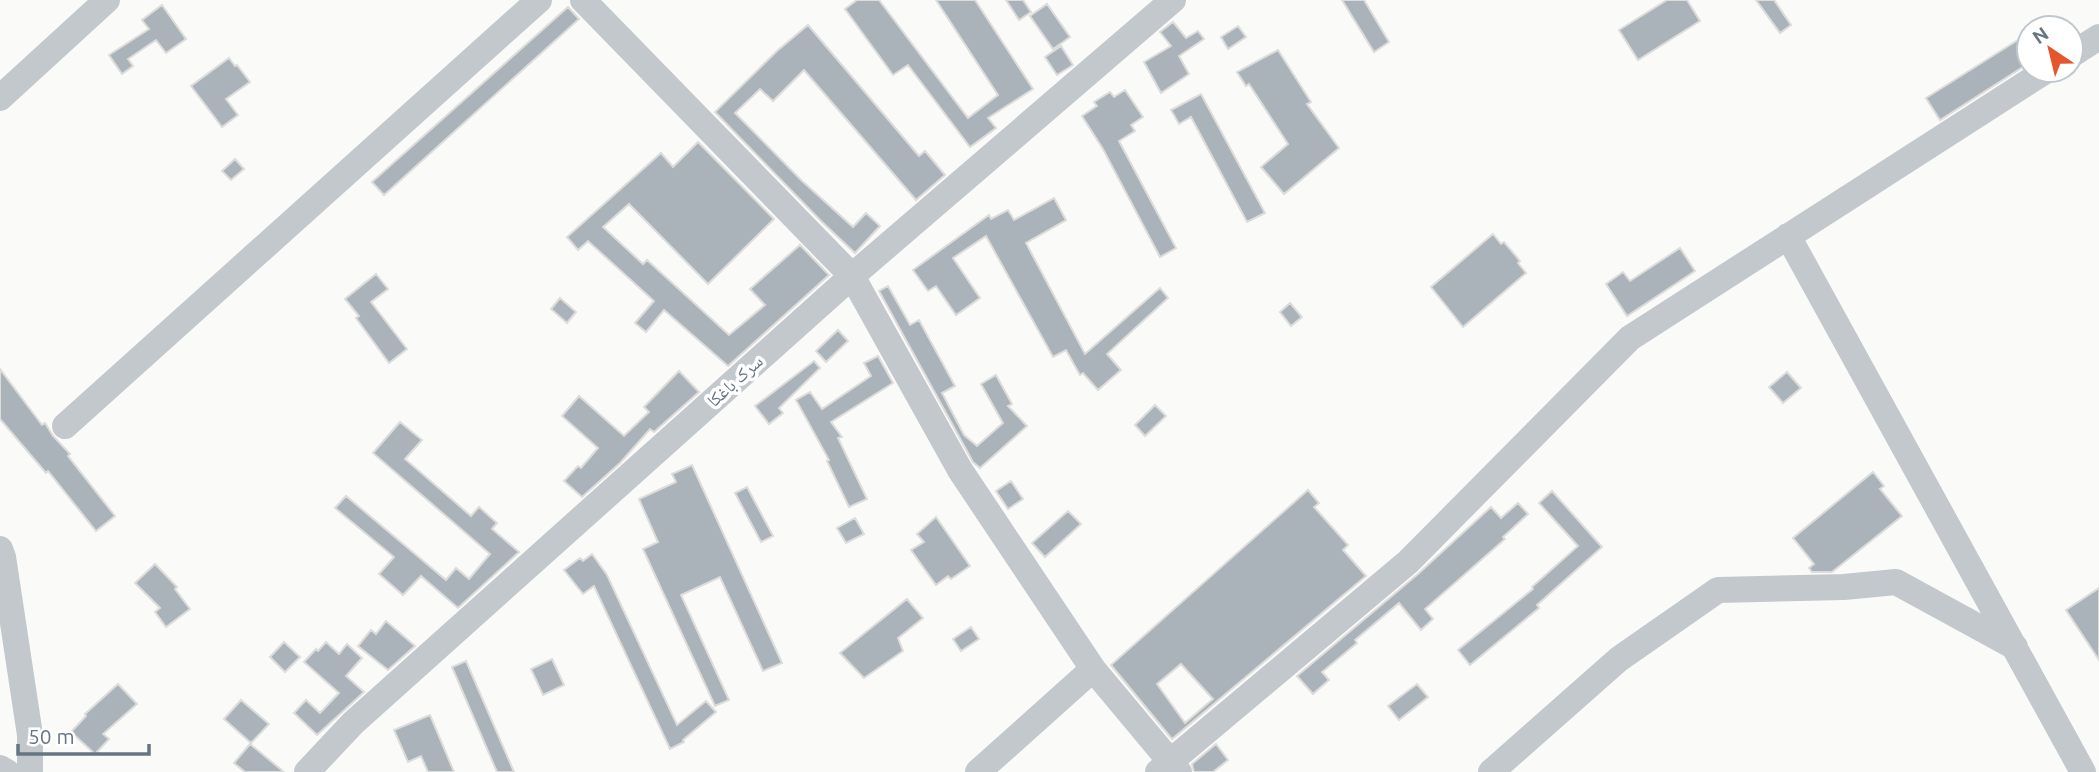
<svg xmlns="http://www.w3.org/2000/svg" width="2099" height="772" viewBox="0 0 2099 772" font-family="Ubuntu,'Noto Naskh Arabic',sans-serif">
	<rect width="100%" height="100%" fill="#fafaf8"/>
	<path fill="#aab3b9" stroke="#dcdcda" stroke-width="2" fill-rule="evenodd" d="M 857,0 L 879,0 L 968,118 L 998,95 L 936,0 L 975,0 L 1033,89 L 988,118 L 996,128 L 970,147 L 908,65 L 893,75 L 845,9 Z
		M 1006,0 L 1023,0 L 1031,12 L 1019,20 Z
		M 1342,0 L 1364,0 L 1389,42 L 1374,52 Z
		M 1667,0 L 1687,0 L 1700,21 L 1638,60 L 1619,30 Z
		M 1756,0 L 1774,0 L 1791,25 L 1780,33 Z
		M 1047,4 L 1070,37 L 1053,49 L 1030,16 Z
		M 162,5 L 186,39 L 166,53 L 156,40 L 128,59 L 133,66 L 122,74 L 109,55 L 149,29 L 142,20 Z
		M 568,7 L 579,19 L 384,195 L 372,182 Z
		M 1173,22 L 1186,38 L 1198,31 L 1204,39 L 1179,56 L 1189,74 L 1161,93 L 1144,62 L 1171,46 L 1160,32 Z
		M 808,25 L 919,156 L 925,151 L 945,175 L 916,200 L 804,70 L 773,101 L 760,89 L 735,113 L 801,180 L 853,227 L 866,213 L 880,226 L 855,253 L 821,221 L 715,112 L 777,51 Z
		M 1238,26 L 1246,37 L 1228,49 L 1221,37 Z
		M 2029,33 L 2029,63 L 1940,120 L 1926,98 Z
		M 1061,46 L 1073,65 L 1057,75 L 1045,57 Z
		M 1278,50 L 1311,102 L 1307,104 L 1339,148 L 1284,194 L 1261,167 L 1288,144 L 1249,84 L 1246,86 L 1237,72 Z
		M 229,58 L 235,66 L 237,65 L 250,82 L 226,99 L 238,115 L 222,127 L 191,86 Z
		M 1125,90 L 1143,117 L 1131,125 L 1135,131 L 1119,141 L 1176,248 L 1160,257 L 1103,149 L 1082,116 L 1097,106 L 1094,102 L 1110,92 L 1114,97 Z
		M 1201,94 L 1265,213 L 1247,222 L 1191,117 L 1179,124 L 1171,110 Z
		M 698,142 L 774,219 L 708,284 L 629,204 L 603,227 L 643,264 L 647,260 L 729,335 L 765,305 L 750,289 L 800,245 L 829,275 L 728,366 L 664,310 L 646,332 L 635,323 L 654,301 L 588,241 L 578,250 L 567,237 L 661,153 L 673,167 Z
		M 235,159 L 244,169 L 231,180 L 222,171 Z
		M 1054,198 L 1066,220 L 1026,243 L 1085,354 L 1160,288 L 1168,298 L 1107,354 L 1121,370 L 1098,390 L 1083,373 L 1080,375 L 1066,350 L 1053,357 L 986,236 L 953,258 L 980,298 L 956,315 L 936,286 L 928,291 L 913,270 L 989,215 L 991,219 L 1008,210 L 1014,220 Z
		M 1493,234 L 1501,244 L 1504,242 L 1520,261 L 1518,263 L 1526,273 L 1463,327 L 1431,287 Z
		M 1680,248 L 1695,271 L 1627,316 L 1606,284 L 1623,272 L 1630,281 Z
		M 376,274 L 388,289 L 371,302 L 407,349 L 389,363 L 356,318 L 359,316 L 345,299 Z
		M 888,286 L 910,325 L 919,320 L 955,386 L 942,393 L 964,435 L 977,446 L 1003,423 L 981,384 L 996,375 L 1012,404 L 1008,406 L 1027,426 L 980,468 L 973,462 L 879,291 Z
		M 560,298 L 576,312 L 567,323 L 551,309 Z
		M 1290,303 L 1302,317 L 1291,326 L 1280,312 Z
		M 838,330 L 848,341 L 826,362 L 816,351 Z
		M 878,356 L 893,383 L 831,422 L 842,437 L 838,438 L 867,499 L 849,507 L 827,461 L 829,460 L 796,400 L 810,392 L 822,409 L 871,376 L 864,363 Z
		M 814,361 L 820,368 L 779,408 L 783,413 L 769,424 L 755,406 Z
		M 0,369 L 42,425 L 45,423 L 53,436 L 70,454 L 68,456 L 115,516 L 96,531 L 48,471 L 46,473 L 0,419 Z
		M 679,371 L 699,392 L 654,432 L 650,429 L 620,463 L 582,497 L 564,481 L 578,466 L 581,468 L 598,448 L 562,416 L 579,396 L 624,436 L 649,412 L 644,407 Z
		M 1787,372 L 1801,388 L 1783,403 L 1769,387 Z
		M 1155,405 L 1166,416 L 1145,436 L 1135,425 Z
		M 400,422 L 422,440 L 405,459 L 471,516 L 479,507 L 497,523 L 492,529 L 519,552 L 458,608 L 421,576 L 403,595 L 379,574 L 394,557 L 335,508 L 346,496 L 446,580 L 456,568 L 469,579 L 490,554 L 373,453 Z
		M 692,465 L 782,663 L 763,671 L 720,577 L 681,595 L 729,700 L 715,706 L 643,549 L 658,542 L 639,499 L 676,482 L 672,474 Z
		M 1873,472 L 1884,486 L 1880,489 L 1902,516 L 1832,572 L 1812,572 L 1809,568 L 1814,564 L 1793,538 Z
		M 1011,481 L 1023,499 L 1008,509 L 996,491 Z
		M 747,487 L 773,536 L 761,542 L 735,493 Z
		M 1308,490 L 1319,503 L 1314,507 L 1348,545 L 1343,550 L 1366,576 L 1172,739 L 1111,665 ZM 1181,664 L 1213,699 L 1185,723 L 1157,684 Z
		M 1552,491 L 1602,547 L 1537,605 L 1539,608 L 1470,665 L 1458,650 L 1533,589 L 1532,587 L 1578,546 L 1539,503 Z
		M 1518,503 L 1528,514 L 1503,537 L 1505,539 L 1425,609 L 1433,619 L 1421,630 L 1399,603 L 1355,640 L 1357,643 L 1322,672 L 1329,680 L 1313,694 L 1297,676 L 1418,574 L 1491,507 L 1501,518 Z
		M 1068,511 L 1081,524 L 1045,557 L 1032,543 Z
		M 936,517 L 970,566 L 951,579 L 948,576 L 936,585 L 911,550 L 924,542 L 917,534 Z
		M 855,518 L 864,534 L 846,543 L 837,528 Z
		M 592,554 L 607,575 L 677,725 L 706,701 L 716,712 L 683,740 L 684,742 L 670,749 L 594,586 L 583,594 L 564,570 L 580,558 L 583,561 Z
		M 155,564 L 177,587 L 175,589 L 190,609 L 166,627 L 155,612 L 160,608 L 135,583 Z
		M 2099,588 L 2099,660 L 2066,610 Z
		M 907,599 L 923,618 L 898,638 L 903,651 L 864,678 L 840,653 Z
		M 386,621 L 415,646 L 388,670 L 358,646 L 371,630 L 376,634 Z
		M 971,627 L 979,639 L 961,651 L 953,639 Z
		M 284,642 L 300,657 L 285,672 L 270,657 Z
		M 326,642 L 339,654 L 347,644 L 362,658 L 346,676 L 364,692 L 317,735 L 294,713 L 306,700 L 320,713 L 339,693 L 304,662 L 316,649 L 318,651 Z
		M 552,659 L 564,685 L 543,695 L 531,669 Z
		M 466,661 L 514,772 L 497,772 L 452,667 Z
		M 118,684 L 137,704 L 103,734 L 109,739 L 95,754 L 71,732 L 86,716 L 85,714 Z
		M 1417,684 L 1428,697 L 1399,720 L 1388,706 Z
		M 241,700 L 269,724 L 251,743 L 224,719 Z
		M 430,715 L 454,772 L 428,772 L 421,756 L 408,762 L 394,730 Z
		M 250,744 L 284,772 L 245,772 L 234,763 Z
		M 1216,744 L 1228,760 L 1213,772 L 1194,772 L 1192,764 Z"/>
	<g fill="none" stroke-linecap="round" stroke-linejoin="round">
		<path stroke="#c3c8cc" stroke-width="26" d="M 583,0 L 852,276 L 960,470 L 1093,669 L 1179,772
			M 2071,55 L 2099,37
			M 0,98 L 107,0
			M 1788,236 L 2083,772
			M 65,426 L 539,0
			M 0,549 L 3,557 L 30,735 L 30,772
			M 0,768 L 7,772
			M 307,772 L 353,723 L 852,276 L 1173,0
			M 978,772 L 1093,669
			M 1158,772 L 1408,562 L 1630,338 L 2047,70
			M 1491,772 L 1619,659 L 1718,590 L 1844,587 L 1896,582 L 2015,647"/>
	</g>
	<g text-anchor="middle" stroke-width="7" stroke-linejoin="round" paint-order="stroke">
		<g font-size="18" fill="#657683" stroke="#fff">
			<text transform="translate(735 381) rotate(-42)" y="6">سرک باغکا</text>
		</g>
	</g>
	<g transform="translate(2050 49) rotate(325)"><circle r="33" fill="#ffffff" stroke="#c1c8cd" stroke-width="2"/>
	<path d="M0-5L12 26L0 18L-12 26Z" fill="#e4572e"/>
	<text y="-10" font-size="19" font-weight="bold" text-anchor="middle" fill="#657683">N</text>
	</g>
	<path d="M18 744v10h131v-10" fill="none" stroke="#657683" stroke-width="3.5"/>
	<text x="28" y="744" font-size="21" fill="#657683" stroke="#ffffff" stroke-width="5" paint-order="stroke">50 m</text>
</svg>
